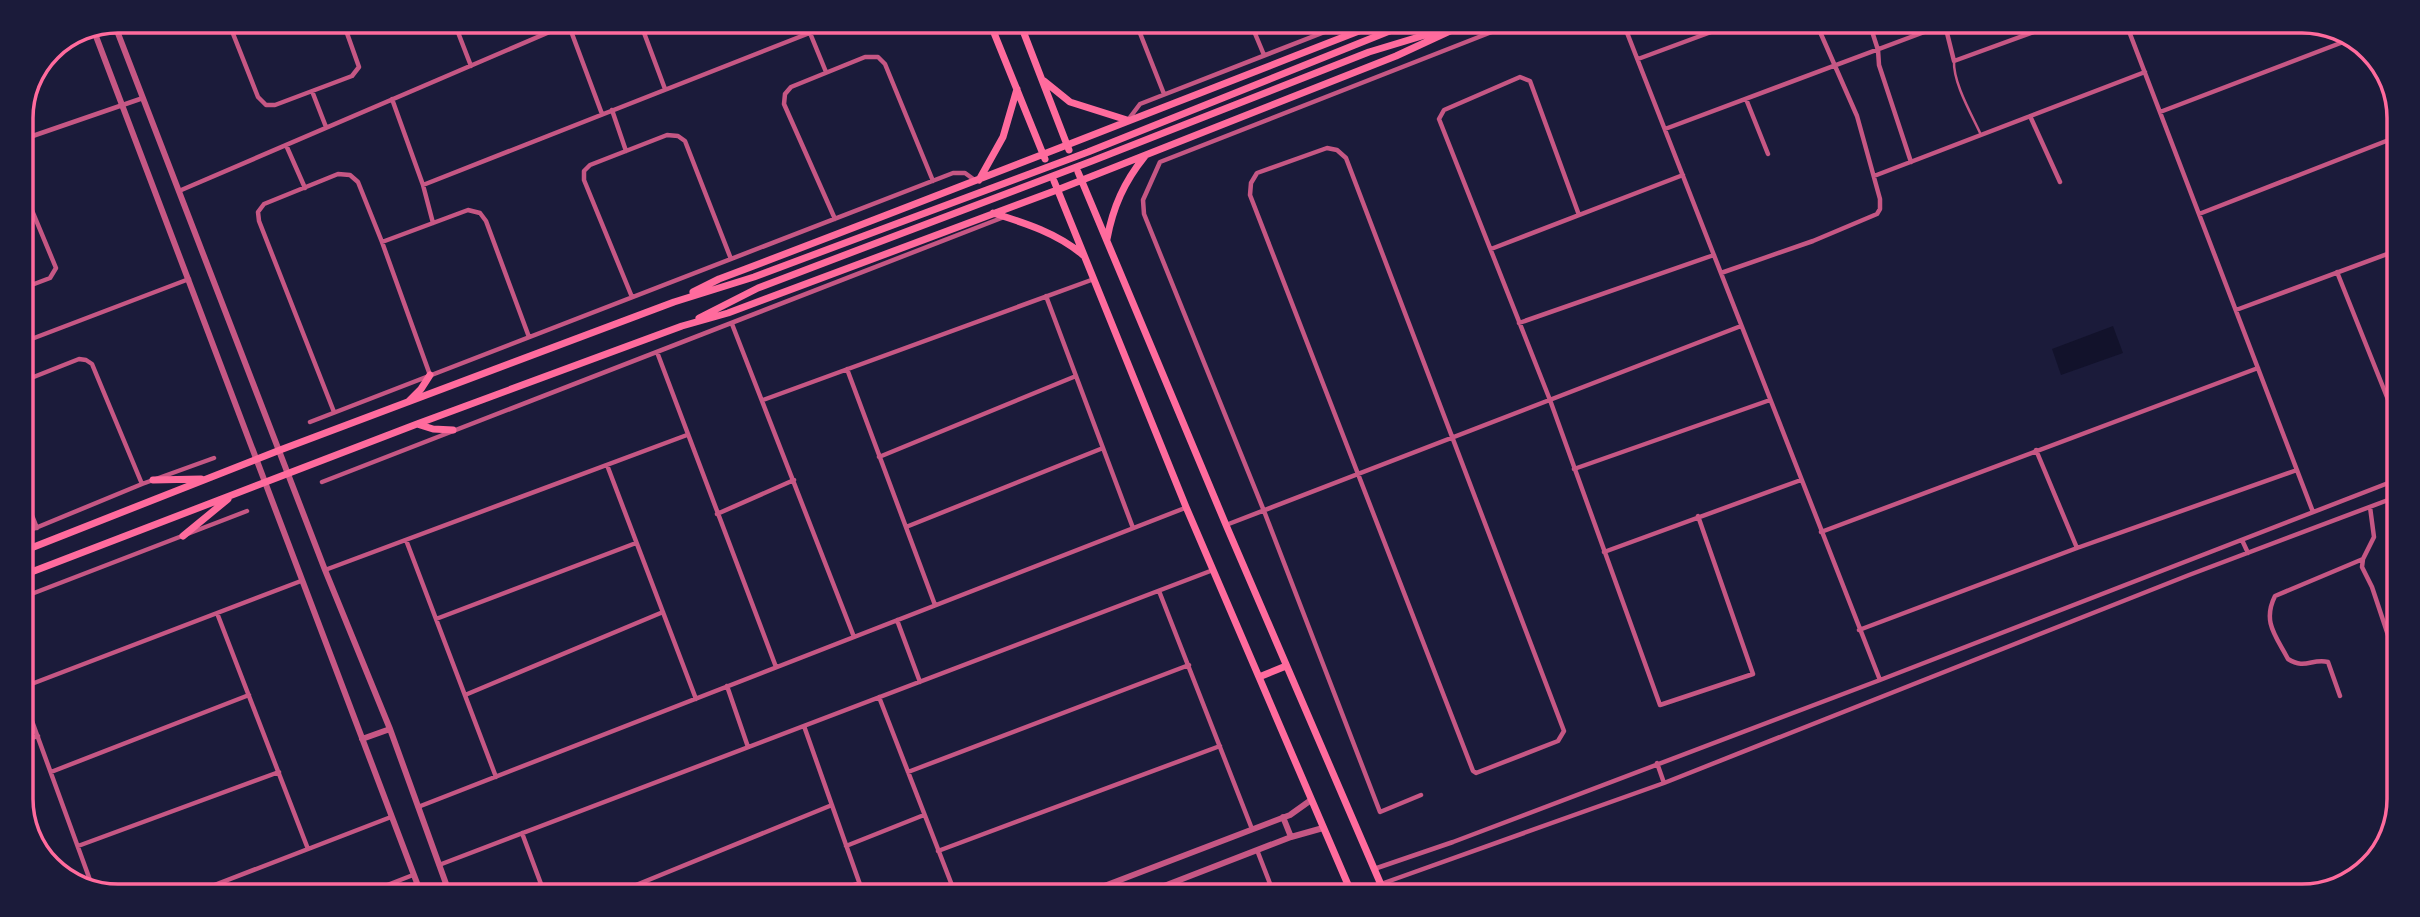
<svg xmlns="http://www.w3.org/2000/svg" width="2420" height="917" viewBox="0 0 2420 917" font-family="'Times New Roman',serif">
	<rect width="100%" height="100%" fill="#1b1b3a"/>
	<path fill="#12122b" d="M 2113,326 L 2123,353 L 2061,375 L 2052,349 Z"/>
	<g fill="none" stroke-linecap="round" stroke-linejoin="round">
		<path stroke="#c65784" stroke-width="2.5" d="M 1954,61 C 1953,83 1972,115 1981,135"/>
		<path stroke="#c65784" stroke-width="4.5" d="M 228,21 L 258,97 L 266,105 L 275,105 L 352,76 L 359,67 L 343,22
			M 454,22 L 471,66
			M 640,22 L 665,89
			M 568,23 L 602,114
			M 815,23 L 818,29
			M 1136,23 L 1164,94
			M 1251,24 L 1264,55
			M 1624,25 L 1880,680
			M 1870,25 L 1878,50 L 1879,65 L 1911,162
			M 1945,25 L 1954,61 L 2050,26
			M 2127,26 L 2313,512
			M 810,33 L 826,72
			M 1638,59 L 1730,25
			M 312,91 L 326,127
			M 392,99 L 423,185 L 835,23
			M 1746,99 L 1768,154
			M 612,110 L 626,151
			M 2160,112 L 2351,39
			M 2030,116 L 2060,182
			M 1128,120 L 1140,104 L 1345,24
			M 1665,129 L 1943,25
			M 21,140 L 143,98
			M 286,145 L 305,188
			M 1327,148 L 1337,150 L 1346,158 L 1564,731 L 1558,741 L 1476,773 L 1473,771 L 1250,195 L 1251,183 L 1257,173 Z
			M 1874,176 L 2145,72
			M 21,184 L 56,268 L 50,278 L 21,289
			M 423,185 L 433,223
			M 179,191 L 568,24
			M 2199,214 L 2399,136
			M 1579,215 L 1530,81 L 1520,77 L 1444,110 L 1439,119 L 1550,400 L 1660,705 L 1753,674 L 1698,516
			M 835,219 L 784,104 L 785,94 L 791,87 L 865,57 L 878,57 L 885,64 L 933,181
			M 382,242 L 468,210 L 480,213 L 486,221 L 529,337
			M 1491,249 L 1683,175
			M 2337,272 L 2393,412 L 2397,414
			M 1721,273 L 1813,241 L 1877,214 L 1880,209 L 1880,199 L 1857,116 L 1817,25
			M 1046,296 L 1133,528
			M 632,297 L 584,180 L 584,171 L 590,165 L 667,135 L 678,136 L 685,141 L 731,259
			M 2236,310 L 2398,250
			M 1519,323 L 1714,255
			M 732,324 L 854,637
			M 21,330 L 26,341
			M 21,343 L 189,279
			M 657,352 L 776,667
			M 21,354 L 31,378
			M 847,369 L 935,605
			M 21,382 L 79,359 L 86,360 L 92,364 L 142,484
			M 763,400 L 1094,279
			M 334,412 L 259,221 L 258,212 L 264,204 L 338,174 L 350,175 L 358,182 L 382,242 L 430,375
			M 310,422 L 953,173 L 965,173 L 976,181
			M 2036,450 L 2077,548
			M 879,457 L 1076,376
			M 607,465 L 696,699
			M 1574,469 L 1770,400
			M 322,482 L 1004,217
			M 21,488 L 37,528
			M 2370,507 L 2374,537 L 2363,559 L 2362,567 L 2372,587 L 2395,656
			M 717,514 L 794,480
			M 1226,525 L 1741,326
			M 906,527 L 1103,448
			M 1821,532 L 2258,368
			M 21,534 L 142,484 L 214,458
			M 406,540 L 496,777
			M 2242,540 L 2248,553
			M 1604,552 L 1801,480
			M 325,570 L 687,435
			M 1159,591 L 1252,829
			M 21,598 L 247,511
			M 217,613 L 308,849
			M 436,619 L 636,543
			M 897,620 L 920,682
			M 1859,630 L 2077,548 L 2297,470
			M 727,686 L 748,747
			M 21,688 L 301,581
			M 21,691 L 94,891
			M 465,695 L 663,612
			M 2340,696 L 2328,662 C 2312,658 2305,670 2288,659 C 2276,636 2262,622 2275,596 L 2363,559
			M 879,697 L 955,893
			M 804,726 L 863,893
			M 21,742 L 38,736
			M 1657,763 L 1664,783
			M 51,772 L 249,695
			M 908,772 L 1189,665
			M 1421,795 L 1380,812 L 1264,511 L 1144,214 L 1143,200 L 1160,162 L 1512,24
			M 418,807 L 1185,508
			M 522,833 L 544,892
			M 78,846 L 279,772
			M 846,846 L 924,815
			M 1257,850 L 1274,894
			M 938,851 L 1220,746
			M 439,865 L 1213,570
			M 1374,869 L 1453,842 L 1880,680 L 2396,480
			M 1381,884 L 1664,783 L 2189,575 L 2396,497
			M 199,891 L 391,817
			M 372,891 L 413,875
			M 619,892 L 832,805
			M 834,892 L 859,883"/>
		<path stroke="#c65784" stroke-width="6" d="M 114,23 L 325,570 L 390,729 L 449,892
			M 94,31 L 420,891
			M 362,739 L 390,729
			M 1283,817 L 1291,837
			M 1086,893 L 1290,815 L 1311,800
			M 1146,893 L 1291,837 L 1323,828"/>
		<path stroke="#ff6b9d" stroke-width="7" d="M 990,23 L 1045,159
			M 1020,23 L 1069,150
			M 1044,81 L 1070,102 L 1127,120
			M 1078,172 L 1226,525 L 1385,894
			M 979,180 L 1003,137 L 1017,89
			M 1054,181 L 1186,507 L 1352,894
			M 993,213 C 1025,223 1057,233 1083,255
			M 1107,239 C 1113,207 1124,182 1145,156
			M 693,292 L 719,279 C 939,196 1158,109 1377,24
			M 699,318 L 758,288 L 1092,161 L 1369,52 L 1445,29
			M 409,401 L 421,389 L 430,375
			M 417,424 L 433,429 L 453,430
			M 153,480 L 201,479
			M 183,536 L 228,499
			M 21,552 L 280,450 L 674,302 L 754,277 L 1088,152 L 1407,24
			M 21,576 L 417,424 L 682,326 L 728,313 L 1057,190 L 1396,56 L 1465,24
			M 1259,677 L 1286,666"/>
	</g>
	<path d="M0 0H2420V917H0ZM118 33H2302A85 85 0 0 1 2387 118V799A85 85 0 0 1 2302 884H118A85 85 0 0 1 33 799V118A85 85 0 0 1 118 33Z" fill="#1b1b3a" fill-rule="evenodd"/>
	<path fill="none" stroke="#ff6b9d" stroke-width="3.5" d="M118 33H2302A85 85 0 0 1 2387 118V799A85 85 0 0 1 2302 884H118A85 85 0 0 1 33 799V118A85 85 0 0 1 118 33Z"/>
</svg>
